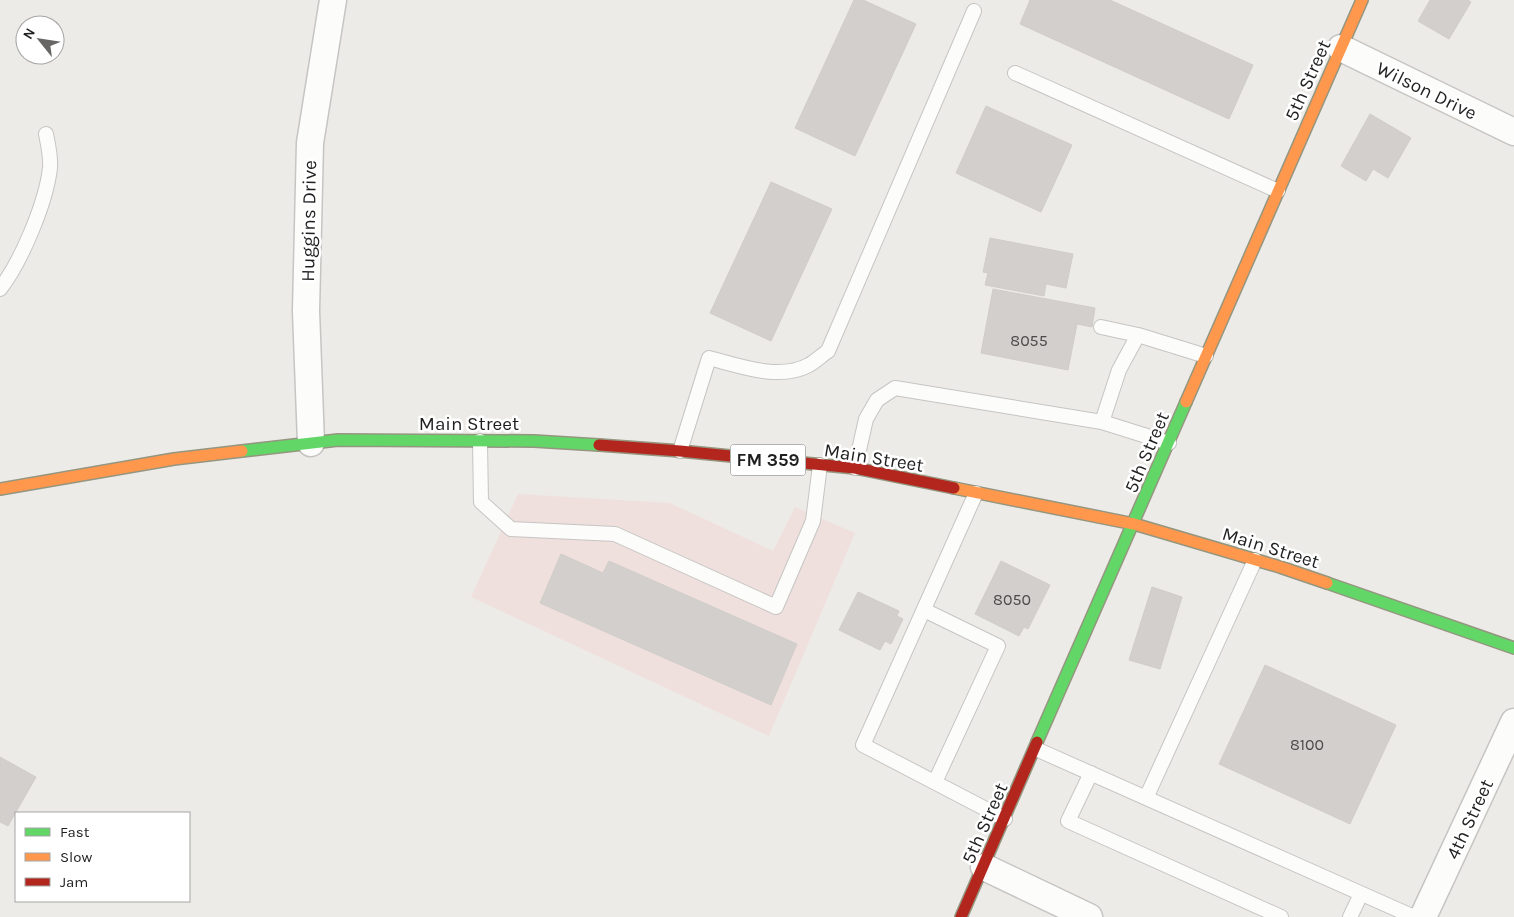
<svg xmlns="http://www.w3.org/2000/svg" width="1514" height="917" viewBox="0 0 1514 917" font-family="Karla,sans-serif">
	<rect width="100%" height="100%" fill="#edebe7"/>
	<path fill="#efe0dd" d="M 518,494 L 670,503 L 773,551 L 795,507 L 855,533 L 769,736 L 471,597 Z"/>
	<path fill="#d2cfcc" stroke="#d0cdc9" d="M 854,0 L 863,0 L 916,24 L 855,156 L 795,128 Z
		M 1030,0 L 1110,0 L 1253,65 L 1229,119 L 1020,24 Z
		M 1430,0 L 1468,0 L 1471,2 L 1449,39 L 1418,21 Z
		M 986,106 L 1072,145 L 1041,212 L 956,173 Z
		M 1370,114 L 1411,138 L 1388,178 L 1373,169 L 1366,181 L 1341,166 Z
		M 771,182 L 832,209 L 771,341 L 710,313 Z
		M 990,238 L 1073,254 L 1066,288 L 1046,284 L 1044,296 L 985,285 L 988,273 L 983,272 Z
		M 993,289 L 1095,308 L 1092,327 L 1077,324 L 1068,370 L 981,353 Z
		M 561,554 L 603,573 L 609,561 L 797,644 L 771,705 L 540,603 Z
		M 1001,561 L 1050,585 L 1028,629 L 1024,627 L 1019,636 L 975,614 Z
		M 1152,587 L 1182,597 L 1160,669 L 1129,660 Z
		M 858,592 L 899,611 L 897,616 L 903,619 L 891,644 L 885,641 L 880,650 L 839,630 Z
		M 1265,665 L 1396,725 L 1350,824 L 1219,764 Z
		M 0,757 L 36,777 L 8,826 L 0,822 Z"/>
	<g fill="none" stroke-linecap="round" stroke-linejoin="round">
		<defs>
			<path id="lane" d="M 1015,73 L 1278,191
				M 0,289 C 21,262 46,203 50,168 C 51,157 48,144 46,134
				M 1101,327 L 1138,335 L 1206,356
				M 1102,422 L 1119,370 L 1138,335
				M 480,441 L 481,502 L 511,529 L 615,534 L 776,607 L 813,521 L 820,465
				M 680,451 L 709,358 C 740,366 779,381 809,365 C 816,361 822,355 828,351 L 974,11
				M 855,468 L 866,419 L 877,400 L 895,388 L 1102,422 L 1169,443
				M 976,493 L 863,745 L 1005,819
				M 924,610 L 998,646 L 935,782
				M 1036,749 L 1414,917
				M 1091,773 L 1068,821 L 1281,917
				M 1146,798 L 1255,560
				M 1350,917 L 1361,894"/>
			<path id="street" d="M 1341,48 L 1514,132
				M 311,443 L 306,311 L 310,143 L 333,0
				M 984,867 L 1089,917
				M 1423,917 L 1514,722"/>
			<path id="fast" d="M 242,451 L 338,440 L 534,441 L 599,445
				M 1327,583 L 1514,648
				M 1037,742 L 1186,402"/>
			<path id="slow" d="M 1186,402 L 1362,0
				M 954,488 L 1134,524 L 1280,567 L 1327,583
				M 0,489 L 174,459 L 242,451"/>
			<path id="jam" d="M 599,445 L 680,451 L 855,468 L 954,488
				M 961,917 L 1037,742"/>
		</defs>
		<use href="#lane" stroke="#c6c5c3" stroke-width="16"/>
		<use href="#street" stroke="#c6c5c3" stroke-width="29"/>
		<use href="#fast" stroke="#949680" stroke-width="14"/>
		<use href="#slow" stroke="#949680" stroke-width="14"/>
		<use href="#jam" stroke="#949680" stroke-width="14"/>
		<use href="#lane" stroke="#fcfcfb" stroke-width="14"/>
		<use href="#street" stroke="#fcfcfb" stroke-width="26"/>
		<use href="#fast" stroke="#63d668" stroke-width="11"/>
		<use href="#slow" stroke="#ff974d" stroke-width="11"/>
		<use href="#jam" stroke="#b3261e" stroke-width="11"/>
	</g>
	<g text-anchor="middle" stroke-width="5" stroke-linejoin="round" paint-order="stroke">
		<g font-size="16" fill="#4c4b4a">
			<text x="1029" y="346">8055</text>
			<text x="1012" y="605">8050</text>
			<text x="1307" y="750">8100</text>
		</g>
		<rect fill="#fff" stroke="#626262" stroke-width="1" x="730.5" y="444.5" width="75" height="31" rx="4"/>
		<g font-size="18" font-weight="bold" fill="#1f1f1f">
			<text x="768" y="466">FM 359</text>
		</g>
		<g font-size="19" fill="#1f1f1f" stroke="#fff">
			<text transform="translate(1307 80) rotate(-66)" y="7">5th Street</text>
			<text transform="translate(1427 90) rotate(26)" y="7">Wilson Drive</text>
			<text transform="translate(308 221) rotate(-89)" y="7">Huggins Drive</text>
			<text x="469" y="430">Main Street</text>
			<text transform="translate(1146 452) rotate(-67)" y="7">5th Street</text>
			<text transform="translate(874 457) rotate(9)" y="7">Main Street</text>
			<text transform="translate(1271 547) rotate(17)" y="7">Main Street</text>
			<text transform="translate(1469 819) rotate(-65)" y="7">4th Street</text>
			<text transform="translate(984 823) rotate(-66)" y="7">5th Street</text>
		</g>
	</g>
	<rect x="15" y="812" width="175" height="90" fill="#ffffff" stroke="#a5a5a5"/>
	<rect x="25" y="828" width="25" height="8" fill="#63d668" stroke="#a5a5a5"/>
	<text x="60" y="837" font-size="15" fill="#1f1f1f">Fast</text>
	<rect x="25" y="853" width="25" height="8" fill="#ff974d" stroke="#a5a5a5"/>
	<text x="60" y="862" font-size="15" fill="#1f1f1f">Slow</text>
	<rect x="25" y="878" width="25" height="8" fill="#b3261e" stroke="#a5a5a5"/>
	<text x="60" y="887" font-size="15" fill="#1f1f1f">Jam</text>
	<g transform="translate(40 40) rotate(300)"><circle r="24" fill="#ffffff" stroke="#a5a5a5"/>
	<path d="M0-4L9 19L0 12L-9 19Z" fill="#676665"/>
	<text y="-8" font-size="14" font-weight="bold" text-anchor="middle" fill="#1f1f1f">N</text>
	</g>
</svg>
